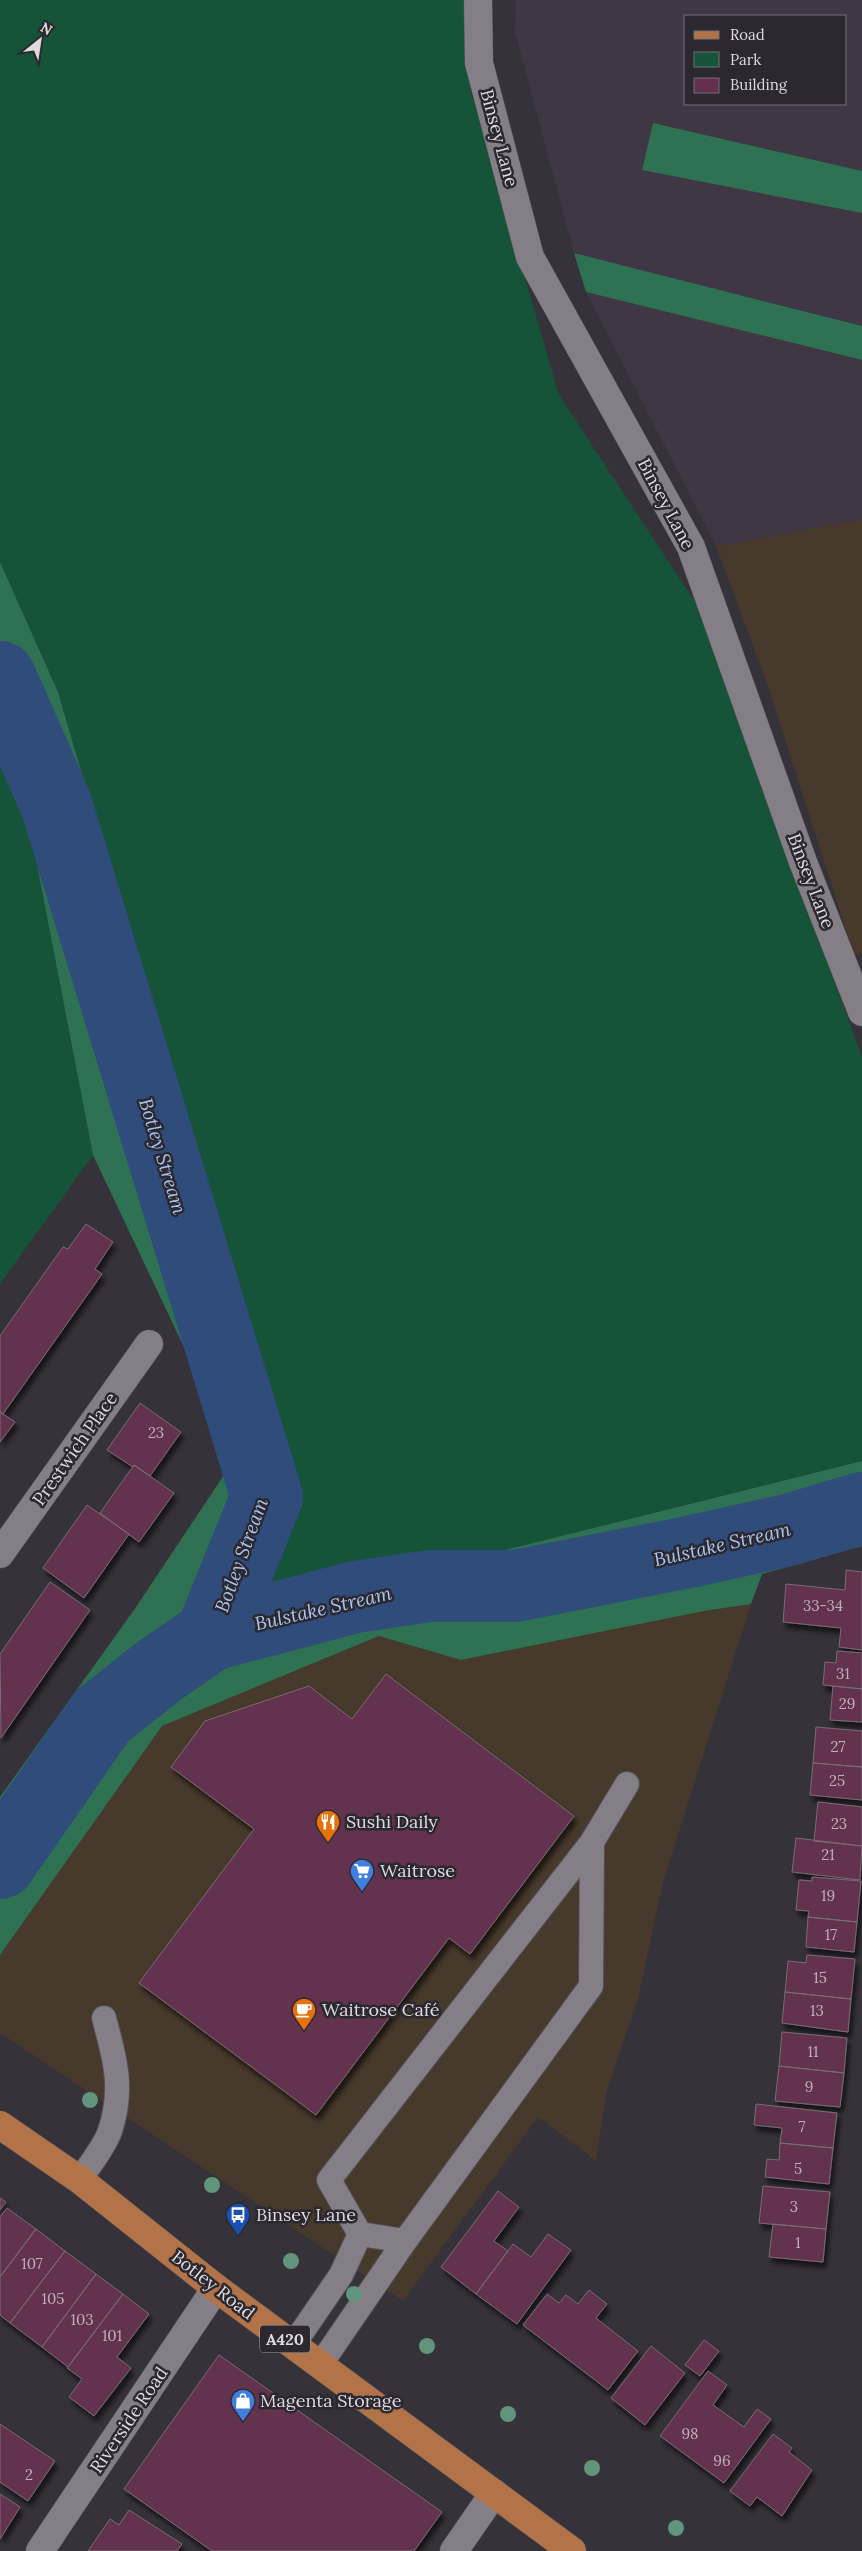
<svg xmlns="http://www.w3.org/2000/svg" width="862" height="2551" viewBox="0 0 862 2551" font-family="Lora,serif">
	<defs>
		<filter id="shadow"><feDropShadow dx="3" dy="5.5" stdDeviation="2.5" flood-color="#0009"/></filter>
	</defs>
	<rect width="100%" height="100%" fill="#363239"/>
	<path fill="#47392b" d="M 862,519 L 862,954 L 854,955 L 768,686 L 716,546 Z
		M 751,1604 L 663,1882 L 638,1999 L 606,2093 L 596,2161 L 538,2117 L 403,2301 L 0,2033 L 0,1955 L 162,1726 L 379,1636 L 461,1660 L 704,1611 Z"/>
	<path fill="#3f3744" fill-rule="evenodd" d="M 516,0 L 862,0 L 862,171 L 653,123 L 642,169 L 862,213 L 862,326 L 574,253 L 515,32 ZM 686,16 L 846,16 L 846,104 L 686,104 Z
		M 586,292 L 862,360 L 862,519 L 716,546 Z"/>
	<path fill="#165439" d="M 0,0 L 467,0 L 471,92 L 559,395 L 695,602 L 862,1057 L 862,1461 L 449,1564 L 271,1585 L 293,1465 L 193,1154 L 58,692 L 0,562 Z
		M 0,758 L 28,818 L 93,1155 L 0,1284 Z"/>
	<path fill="#2f7253" d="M 653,123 L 862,171 L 862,213 L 642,170 Z
		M 574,253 L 862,326 L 862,360 L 586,292 Z
		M 0,562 L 58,692 L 193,1154 L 293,1465 L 271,1585 L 449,1564 L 862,1461 L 862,1546 L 762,1574 L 751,1604 L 704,1611 L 461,1660 L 379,1636 L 162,1726 L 0,1955 L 0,1797 L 134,1610 L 236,1457 L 93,1155 L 28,818 L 0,758 Z"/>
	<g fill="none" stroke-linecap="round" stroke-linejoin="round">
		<path stroke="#2f4c7a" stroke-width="72" d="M 0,677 L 56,804 L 267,1497 L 211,1635
			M 0,1863 L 102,1716 L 159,1671 L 211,1635 L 355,1597 L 429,1586 L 515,1586 L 689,1552 L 788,1530 L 862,1508"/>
	</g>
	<path fill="#64304f" stroke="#776e73" filter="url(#shadow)" d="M 86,1224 L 113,1242 L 95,1269 L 102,1274 L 3,1414 L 0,1412 L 0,1336 L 63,1247 L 68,1249 Z
		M 140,1403 L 181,1432 L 150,1476 L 134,1465 L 133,1467 L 107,1450 Z
		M 0,1412 L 15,1422 L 0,1442 Z
		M 134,1465 L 174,1493 L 139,1542 L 100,1513 Z
		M 87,1505 L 129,1534 L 84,1598 L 43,1568 Z
		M 846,1570 L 862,1572 L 862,1650 L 839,1647 L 841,1628 L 783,1622 L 786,1584 L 845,1590 Z
		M 50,1582 L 90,1610 L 1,1738 L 0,1654 Z
		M 837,1651 L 862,1653 L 862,1689 L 823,1685 L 825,1662 L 836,1663 Z
		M 386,1674 L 574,1816 L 470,1954 L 449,1938 L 316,2115 L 139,1983 L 254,1829 L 171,1767 L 205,1721 L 309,1686 L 352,1719 Z
		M 833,1686 L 862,1689 L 862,1722 L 830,1720 Z
		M 816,1727 L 862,1731 L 862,1767 L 813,1763 Z
		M 813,1763 L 862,1767 L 862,1800 L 810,1795 Z
		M 818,1802 L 862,1807 L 862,1846 L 814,1841 Z
		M 796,1838 L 862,1846 L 860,1880 L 792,1872 Z
		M 812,1877 L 861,1881 L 857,1922 L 808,1917 L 809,1911 L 796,1910 L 799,1880 L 812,1881 Z
		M 808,1917 L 857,1922 L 854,1952 L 806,1947 Z
		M 807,1955 L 855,1959 L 851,1999 L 785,1992 L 788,1961 L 806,1963 Z
		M 785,1992 L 851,1999 L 848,2032 L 782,2023 Z
		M 782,2032 L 847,2038 L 844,2073 L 779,2066 Z
		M 779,2066 L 844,2073 L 840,2107 L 775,2101 Z
		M 756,2104 L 837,2113 L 833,2148 L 780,2143 L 782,2128 L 754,2125 Z
		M 780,2143 L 833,2148 L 829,2184 L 765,2177 L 767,2159 L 779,2160 Z
		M 763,2186 L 830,2192 L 826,2229 L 759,2223 Z
		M 498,2191 L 519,2207 L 494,2241 L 508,2251 L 476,2294 L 441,2267 Z
		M 0,2198 L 6,2202 L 0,2210 Z
		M 7,2208 L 36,2229 L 0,2277 L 0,2217 Z
		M 773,2224 L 826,2229 L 823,2262 L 769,2257 Z
		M 36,2229 L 65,2251 L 10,2323 L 0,2315 L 0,2277 Z
		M 548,2234 L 571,2250 L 517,2324 L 476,2294 L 513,2244 L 531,2257 Z
		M 65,2251 L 96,2274 L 42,2347 L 10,2323 Z
		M 96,2274 L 123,2294 L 68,2367 L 42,2347 Z
		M 589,2290 L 607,2304 L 596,2318 L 638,2351 L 608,2390 L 523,2325 L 547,2294 L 559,2303 L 566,2295 L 578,2304 Z
		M 123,2294 L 149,2314 L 117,2357 L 131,2368 L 94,2416 L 69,2397 L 82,2379 L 67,2368 Z
		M 704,2340 L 719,2351 L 700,2376 L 685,2365 Z
		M 651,2346 L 685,2373 L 645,2425 L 611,2398 Z
		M 219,2355 L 442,2512 L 414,2551 L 212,2551 L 124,2489 Z
		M 708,2371 L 727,2385 L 713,2405 L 744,2427 L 757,2409 L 771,2419 L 724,2483 L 660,2436 Z
		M 0,2424 L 55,2461 L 28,2501 L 0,2482 Z
		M 773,2434 L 792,2448 L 789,2452 L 812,2470 L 782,2516 L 757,2497 L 750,2506 L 730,2491 Z
		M 0,2494 L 20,2507 L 0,2539 Z
		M 129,2510 L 182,2544 L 177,2551 L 88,2551 L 110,2519 L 119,2525 Z"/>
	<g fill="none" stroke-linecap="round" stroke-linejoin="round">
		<defs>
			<path id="lane" d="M 80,2180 C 89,2165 104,2148 110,2131 C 124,2088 115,2059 104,2018
				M 360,2234 L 329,2180 L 592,1842 L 627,1784
				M 360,2234 L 405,2241
				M 293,2345 L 341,2275 L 360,2234
				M 320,2365 L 405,2241 L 591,1986 L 592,1842"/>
			<path id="street" d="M 478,0 L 479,63 L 530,257 L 691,547 L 803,862 L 862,1012
				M 0,1554 L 149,1344
				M 40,2551 L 216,2288
				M 454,2551 L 494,2493"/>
			<path id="primary" d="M 0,2125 L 80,2180 L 216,2288 L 572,2551"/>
		</defs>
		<use href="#lane" stroke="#545056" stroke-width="26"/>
		<use href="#street" stroke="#545056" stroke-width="29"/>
		<use href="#primary" stroke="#545056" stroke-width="29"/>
		<use href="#lane" stroke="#847e86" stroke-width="24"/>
		<use href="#street" stroke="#847e86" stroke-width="28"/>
		<use href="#primary" stroke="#b27348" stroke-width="28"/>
	</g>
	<g fill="#61947c">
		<circle cx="90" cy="2100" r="8"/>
		<circle cx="212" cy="2185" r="8"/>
		<circle cx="291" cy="2261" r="8"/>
		<circle cx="354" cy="2294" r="8"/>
		<circle cx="427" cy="2346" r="8"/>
		<circle cx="508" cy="2414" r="8"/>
		<circle cx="592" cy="2468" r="8"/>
		<circle cx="676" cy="2528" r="8"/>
	</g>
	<defs>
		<symbol id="restaurant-pin" viewBox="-11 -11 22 30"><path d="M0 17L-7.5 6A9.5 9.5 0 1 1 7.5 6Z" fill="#e8710a" stroke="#2c282f"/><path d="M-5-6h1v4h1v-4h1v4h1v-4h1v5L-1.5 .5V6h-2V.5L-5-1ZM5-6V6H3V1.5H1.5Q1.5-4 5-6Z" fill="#fff"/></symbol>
		<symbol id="supermarket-pin" viewBox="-11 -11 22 30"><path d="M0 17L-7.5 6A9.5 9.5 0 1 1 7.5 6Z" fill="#3f7fe0" stroke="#2c282f"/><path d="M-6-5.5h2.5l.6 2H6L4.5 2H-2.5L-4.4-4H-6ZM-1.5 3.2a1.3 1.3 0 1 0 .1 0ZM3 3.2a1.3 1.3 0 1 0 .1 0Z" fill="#fff"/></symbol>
		<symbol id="cafe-pin" viewBox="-11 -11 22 30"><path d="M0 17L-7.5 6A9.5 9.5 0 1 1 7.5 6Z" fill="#e8710a" stroke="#2c282f"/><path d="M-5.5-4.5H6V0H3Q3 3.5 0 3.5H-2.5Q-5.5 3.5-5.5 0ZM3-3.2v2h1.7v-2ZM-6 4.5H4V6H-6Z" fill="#fff"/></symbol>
		<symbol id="bus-pin" viewBox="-11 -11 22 30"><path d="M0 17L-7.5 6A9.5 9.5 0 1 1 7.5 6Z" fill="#1a4fb4" stroke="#2c282f"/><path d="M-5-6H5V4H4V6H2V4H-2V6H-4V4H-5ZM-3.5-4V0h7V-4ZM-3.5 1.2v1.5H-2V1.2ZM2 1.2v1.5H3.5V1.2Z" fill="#fff"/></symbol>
		<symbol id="shop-pin" viewBox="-11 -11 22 30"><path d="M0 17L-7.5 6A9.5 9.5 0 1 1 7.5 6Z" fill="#3f7fe0" stroke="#2c282f"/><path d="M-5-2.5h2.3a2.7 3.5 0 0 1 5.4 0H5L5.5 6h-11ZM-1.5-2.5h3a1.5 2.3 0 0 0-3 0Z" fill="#fff"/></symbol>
	</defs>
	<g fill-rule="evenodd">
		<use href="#restaurant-pin" x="314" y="1808" width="28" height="38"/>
		<use href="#supermarket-pin" x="348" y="1857" width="28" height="38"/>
		<use href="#cafe-pin" x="290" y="1996" width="28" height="38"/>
		<use href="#bus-pin" x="224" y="2201" width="28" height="38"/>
		<use href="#shop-pin" x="229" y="2387" width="28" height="38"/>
	</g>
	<g text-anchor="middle" stroke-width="5" stroke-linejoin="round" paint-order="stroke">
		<g font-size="15" fill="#c0b0bc">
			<text x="156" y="1438">23</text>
			<text x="823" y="1611">33-34</text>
			<text x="843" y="1679">31</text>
			<text x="847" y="1709">29</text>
			<text x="838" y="1752">27</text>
			<text x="837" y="1786">25</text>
			<text x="839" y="1829">23</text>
			<text x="828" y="1860">21</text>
			<text x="828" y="1901">19</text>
			<text x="831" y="1940">17</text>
			<text x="820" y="1983">15</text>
			<text x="817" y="2016">13</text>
			<text x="813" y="2057">11</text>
			<text x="809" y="2092">9</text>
			<text x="802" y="2132">7</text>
			<text x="798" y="2174">5</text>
			<text x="794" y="2212">3</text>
			<text x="798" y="2248">1</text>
			<text x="32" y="2269">107</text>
			<text x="53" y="2304">105</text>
			<text x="82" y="2325">103</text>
			<text x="112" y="2341">101</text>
			<text x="690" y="2439">98</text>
			<text x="722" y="2466">96</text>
			<text x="29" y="2480">2</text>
		</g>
		<rect fill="#2c282f" stroke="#a9a5ab" stroke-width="1" x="260" y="2325.5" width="50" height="27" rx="4"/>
		<g font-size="16" font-weight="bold" fill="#dedbe0">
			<text x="285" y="2345">A420</text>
		</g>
		<g font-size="18" fill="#dedbe0" stroke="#2c282f">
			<text transform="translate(499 138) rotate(75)" y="6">Binsey Lane</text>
			<text transform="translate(666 504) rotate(62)" y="6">Binsey Lane</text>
			<text transform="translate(811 881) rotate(69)" y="6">Binsey Lane</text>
			<text transform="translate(75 1449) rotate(-55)" y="6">Prestwich Place</text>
			<text transform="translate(213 2285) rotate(38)" y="6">Botley Road</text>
			<text transform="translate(129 2420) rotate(-56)" y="6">Riverside Road</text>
		</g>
		<g font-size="18" fill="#dedbe0" stroke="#2c282f" text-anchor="start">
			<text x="346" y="1828">Sushi Daily</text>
			<text x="380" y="1877">Waitrose</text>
			<text x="322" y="2016">Waitrose Café</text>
			<text x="256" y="2221">Binsey Lane</text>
			<text x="260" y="2407">Magenta Storage</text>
		</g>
		<g font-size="19" font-style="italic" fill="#a9c5f1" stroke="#2c282f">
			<text transform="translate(163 1156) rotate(73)" y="7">Botley Stream</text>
			<text transform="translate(722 1544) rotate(-13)" y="7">Bulstake Stream</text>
			<text transform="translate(241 1555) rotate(-70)" y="7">Botley Stream</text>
			<text transform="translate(323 1608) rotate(-13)" y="7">Bulstake Stream</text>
		</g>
	</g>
	<rect x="684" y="15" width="162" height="90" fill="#2c282f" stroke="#737076"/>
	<rect x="694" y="31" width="25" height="8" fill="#b27348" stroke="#737076"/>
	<text x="730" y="40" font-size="15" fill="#dedbe0">Road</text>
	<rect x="694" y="52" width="25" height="15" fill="#165439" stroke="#737076"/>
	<text x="730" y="65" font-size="15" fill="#dedbe0">Park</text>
	<rect x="694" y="78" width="25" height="15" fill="#64304f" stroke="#737076"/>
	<text x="730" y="90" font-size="15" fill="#dedbe0">Building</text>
	<g transform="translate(40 40) rotate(30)" stroke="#2c282f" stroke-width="4" paint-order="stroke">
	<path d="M0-4L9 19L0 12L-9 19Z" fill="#dedbe0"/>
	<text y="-8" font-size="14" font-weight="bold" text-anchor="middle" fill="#dedbe0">N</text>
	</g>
</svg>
